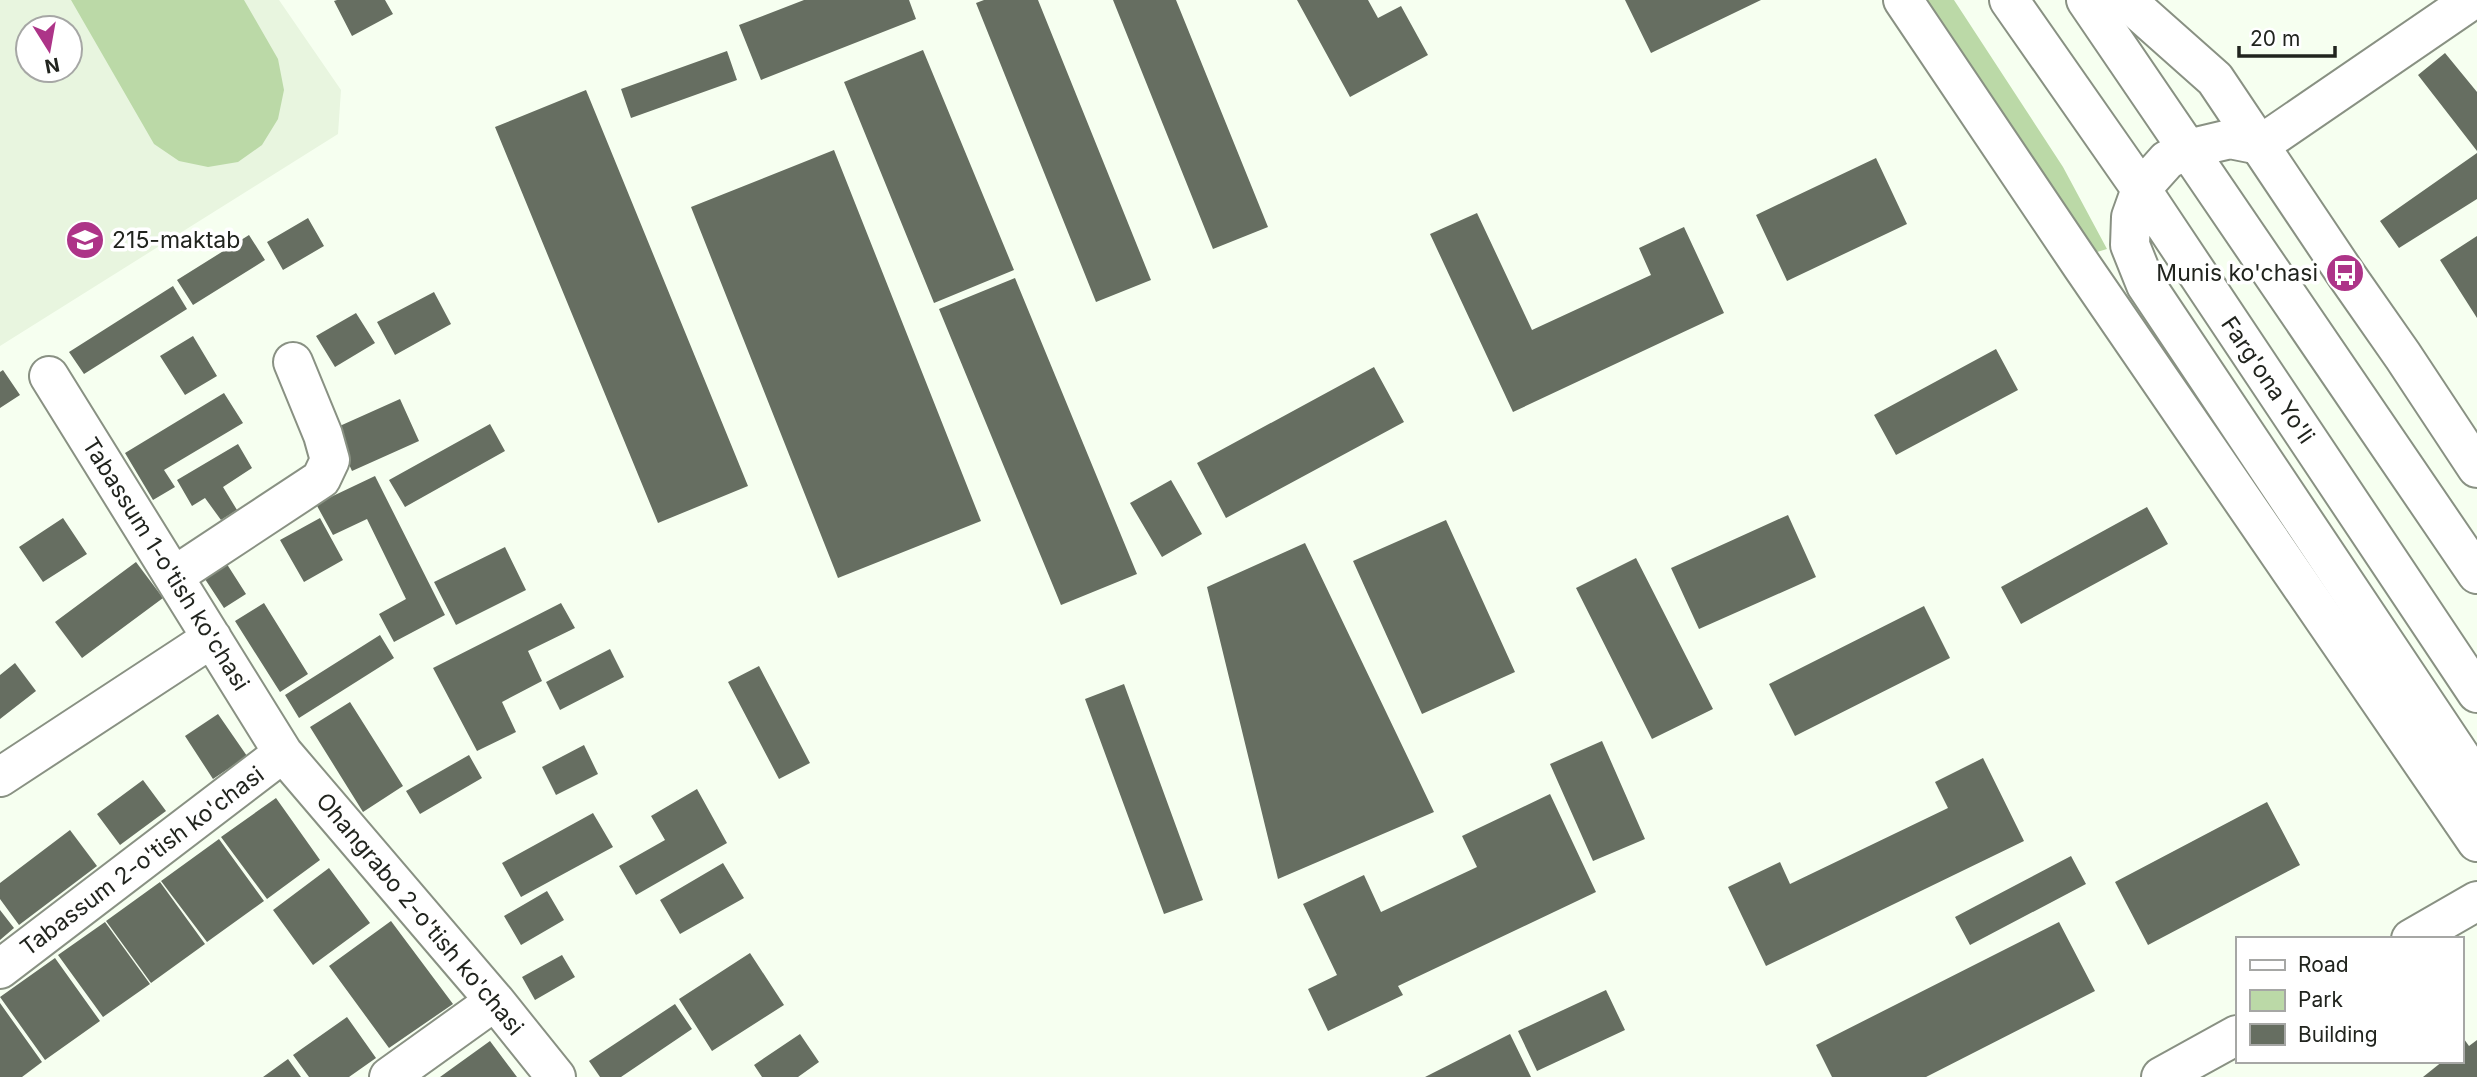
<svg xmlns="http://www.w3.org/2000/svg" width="2477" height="1077" viewBox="0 0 2477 1077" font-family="Inter,sans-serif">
	<rect width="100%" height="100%" fill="#f6fff0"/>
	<path fill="#e8f5df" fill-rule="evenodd" d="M 0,0 L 279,0 L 341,90 L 338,134 L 0,346 ZM 28,28 L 70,28 L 70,70 L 28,70 Z"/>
	<path fill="#bbd9a7" d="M 71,0 L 244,0 L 278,59 L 284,90 L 278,119 L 262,145 L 238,162 L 208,167 L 179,161 L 154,144 Z
		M 1926,0 L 1954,0 L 2063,167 L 2107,249 L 2097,252 Z"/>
	<path fill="#666e61" d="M 337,0 L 385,0 L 393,14 L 352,36 L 334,1 Z
		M 804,0 L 909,0 L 916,19 L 761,80 L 739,25 Z
		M 984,0 L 1038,0 L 1151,280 L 1096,302 L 976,3 Z
		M 1113,0 L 1176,0 L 1268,227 L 1213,249 Z
		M 1297,0 L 1368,0 L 1378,18 L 1401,6 L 1428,55 L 1350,97 Z
		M 1625,0 L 1761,0 L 1651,53 Z
		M 923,50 L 1014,270 L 934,303 L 844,82 Z
		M 727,51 L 737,80 L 631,118 L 621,89 Z
		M 2445,53 L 2477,92 L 2477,151 L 2418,75 Z
		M 586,90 L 748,486 L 658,523 L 495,127 Z
		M 834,150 L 981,521 L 838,578 L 691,207 Z
		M 2477,153 L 2477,199 L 2399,248 L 2380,221 Z
		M 1876,158 L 1907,224 L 1787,281 L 1756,215 Z
		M 1477,213 L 1532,330 L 1651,275 L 1639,248 L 1684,227 L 1724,313 L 1513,412 L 1430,234 Z
		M 308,218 L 324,246 L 283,270 L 267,242 Z
		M 249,235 L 265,260 L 193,305 L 177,280 Z
		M 2477,236 L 2477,318 L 2440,260 Z
		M 1015,278 L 1137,574 L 1061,605 L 939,309 Z
		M 173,286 L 187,309 L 84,374 L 69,352 Z
		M 434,292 L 451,324 L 395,355 L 377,322 Z
		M 356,313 L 375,343 L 335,367 L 316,336 Z
		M 193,336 L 217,376 L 185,395 L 160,356 Z
		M 1996,349 L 2018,390 L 1896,455 L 1874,415 Z
		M 1374,367 L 1404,422 L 1226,518 L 1197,463 Z
		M 3,370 L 20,395 L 0,408 L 0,372 Z
		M 224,393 L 243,423 L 164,470 L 175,487 L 153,500 L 125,453 Z
		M 400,399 L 419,441 L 352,471 L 333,429 Z
		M 490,424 L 505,451 L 405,507 L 389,480 Z
		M 238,444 L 252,468 L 223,487 L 237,510 L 221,520 L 205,498 L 192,506 L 177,480 Z
		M 375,476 L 445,615 L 394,642 L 379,614 L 406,599 L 367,519 L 333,535 L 316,504 Z
		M 1171,480 L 1202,534 L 1162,557 L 1130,503 Z
		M 2147,507 L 2168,544 L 2021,624 L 2001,587 Z
		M 1788,515 L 1816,577 L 1699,629 L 1671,568 Z
		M 63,518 L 87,554 L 43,582 L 19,547 Z
		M 320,518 L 343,560 L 304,582 L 280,540 Z
		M 1446,520 L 1515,672 L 1422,714 L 1353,561 Z
		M 1305,543 L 1434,812 L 1278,879 L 1207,587 Z
		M 505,547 L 526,590 L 456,625 L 434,582 Z
		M 223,558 L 246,594 L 224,608 L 201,573 Z
		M 1636,558 L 1713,709 L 1652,739 L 1576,588 Z
		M 136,562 L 163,598 L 82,658 L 55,622 Z
		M 264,603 L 308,674 L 280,692 L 235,621 Z
		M 561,603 L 575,628 L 528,651 L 542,681 L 502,702 L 516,732 L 477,751 L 433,668 Z
		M 1924,606 L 1950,658 L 1795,736 L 1769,684 Z
		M 380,635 L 394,658 L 299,718 L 285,695 Z
		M 610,649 L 624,677 L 560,710 L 546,682 Z
		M 15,663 L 36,691 L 0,719 L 0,675 Z
		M 759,666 L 810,763 L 779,779 L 728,682 Z
		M 1124,684 L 1203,900 L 1164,914 L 1085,699 Z
		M 350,702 L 403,786 L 363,812 L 310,727 Z
		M 218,714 L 247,756 L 213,779 L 185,736 Z
		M 1602,741 L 1645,839 L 1593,861 L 1550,764 Z
		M 584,745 L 598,774 L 556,795 L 542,767 Z
		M 469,755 L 482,778 L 420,814 L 406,791 Z
		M 1983,758 L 2024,841 L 1766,966 L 1728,887 L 1780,862 L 1790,884 L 1948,808 L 1935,782 Z
		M 143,780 L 166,811 L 120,845 L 97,814 Z
		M 697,789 L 727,843 L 636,895 L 619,866 L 665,840 L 651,816 Z
		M 1550,794 L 1596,892 L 1398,986 L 1403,995 L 1328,1031 L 1308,989 L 1337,975 L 1303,904 L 1364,875 L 1381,912 L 1477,867 L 1462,836 Z
		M 276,798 L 320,860 L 267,899 L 221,837 Z
		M 2267,802 L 2300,865 L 2148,945 L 2115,882 Z
		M 593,813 L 613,847 L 521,897 L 502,863 Z
		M 70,830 L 97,866 L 19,925 L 0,899 L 0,883 Z
		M 219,839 L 264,901 L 207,942 L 161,881 Z
		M 2071,856 L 2086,884 L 1970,945 L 1955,917 Z
		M 723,863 L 744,898 L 680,934 L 660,900 Z
		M 329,868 L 370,923 L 313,965 L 273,910 Z
		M 160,882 L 205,944 L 151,983 L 106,921 Z
		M 547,891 L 564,920 L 521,945 L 504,916 Z
		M 0,910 L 14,928 L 0,940 Z
		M 391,921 L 453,1004 L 389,1048 L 329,966 Z
		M 105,922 L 150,984 L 103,1017 L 58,955 Z
		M 2059,922 L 2095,991 L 1926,1077 L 1832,1077 L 1816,1045 Z
		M 750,953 L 784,1005 L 712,1051 L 679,999 Z
		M 562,955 L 575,977 L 535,1000 L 522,977 Z
		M 55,958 L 100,1021 L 45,1060 L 0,997 Z
		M 1606,990 L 1625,1030 L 1537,1071 L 1518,1031 Z
		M 0,1003 L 42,1062 L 22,1077 L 0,1077 Z
		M 675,1004 L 692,1029 L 621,1077 L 600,1077 L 589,1061 Z
		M 347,1017 L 376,1058 L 349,1077 L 309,1077 L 293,1055 Z
		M 800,1034 L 819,1062 L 798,1077 L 762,1077 L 754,1065 Z
		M 1510,1034 L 1531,1077 L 1425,1077 Z
		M 2464,1039 L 2469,1046 L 2477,1040 L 2477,1077 L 2423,1077 L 2443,1061 L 2461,1061 L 2461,1041 Z
		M 490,1041 L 517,1077 L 440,1077 Z
		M 288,1059 L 301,1077 L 263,1077 Z"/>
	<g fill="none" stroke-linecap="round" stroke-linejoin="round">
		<defs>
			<path id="minor" d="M 2260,145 L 2472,0
				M 49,376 L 283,753 L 495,1001 L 556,1077
				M 174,576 L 321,479 L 330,460 L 323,435 L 293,362
				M 0,777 L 212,638
				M 0,969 L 283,753
				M 389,1077 L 495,1001"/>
			<path id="tertiary" d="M 1903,0 L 2082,266 L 2477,842
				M 2126,0 L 2215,79 L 2345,273 L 2403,356 L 2477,468
				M 2411,939 L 2477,901
				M 2161,1077 L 2237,1035"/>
			<path id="primary" d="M 2009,0 L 2141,189 L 2477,693
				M 2086,0 L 2477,574
				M 2260,145 L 2230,139 L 2188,149 L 2167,160 L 2141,189 L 2131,217 L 2130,245 L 2146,285 L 2477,781
				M 2461,818 L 2477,806"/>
		</defs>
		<use href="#minor" stroke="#899183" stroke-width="42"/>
		<use href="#tertiary" stroke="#899183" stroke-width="42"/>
		<use href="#primary" stroke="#899183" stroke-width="42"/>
		<use href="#minor" stroke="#fff" stroke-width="38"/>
		<use href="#tertiary" stroke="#fff" stroke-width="38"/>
		<use href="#primary" stroke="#fff" stroke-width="38"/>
	</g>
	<defs>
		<symbol id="school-disc" viewBox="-11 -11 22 22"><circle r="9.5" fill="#ad3488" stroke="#fff"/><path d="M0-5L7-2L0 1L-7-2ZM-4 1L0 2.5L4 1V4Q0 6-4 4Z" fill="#fff"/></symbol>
		<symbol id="bus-disc" viewBox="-11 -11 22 22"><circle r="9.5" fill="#ad3488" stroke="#fff"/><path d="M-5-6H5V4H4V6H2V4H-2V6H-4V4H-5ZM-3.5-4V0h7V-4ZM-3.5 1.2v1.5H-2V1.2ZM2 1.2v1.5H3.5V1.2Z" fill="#fff"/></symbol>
	</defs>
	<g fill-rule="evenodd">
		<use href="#school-disc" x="63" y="218" width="44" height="44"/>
		<use href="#bus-disc" x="2323" y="251" width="44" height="44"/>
	</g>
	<g text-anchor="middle" stroke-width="7" stroke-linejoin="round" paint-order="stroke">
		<g font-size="23" fill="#21241e" stroke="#fff" text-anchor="start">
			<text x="112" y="248">215-maktab</text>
			<text x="2318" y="281" text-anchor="end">Munis ko'chasi</text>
		</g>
		<g font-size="23" fill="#21241e" stroke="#fff">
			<text transform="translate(2268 380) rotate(56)" y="8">Farg'ona Yo'li</text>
			<text transform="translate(166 564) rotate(58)" y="8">Tabassum 1-o'tish ko'chasi</text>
			<text transform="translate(142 861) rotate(-37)" y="8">Tabassum 2-o'tish ko'chasi</text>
			<text transform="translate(420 914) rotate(50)" y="8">Ohangrabo 2-o'tish ko'chasi</text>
		</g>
	</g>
	<rect x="2236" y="937" width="228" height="126" fill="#ffffff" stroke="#a6a7a5" stroke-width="2"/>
	<rect x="2250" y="960" width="35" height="10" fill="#ffffff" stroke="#a6a7a5" stroke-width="2"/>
	<text x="2298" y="972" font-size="21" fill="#21241e">Road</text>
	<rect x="2250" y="990" width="35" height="21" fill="#bbd9a7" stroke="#a6a7a5" stroke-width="2"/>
	<text x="2298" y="1007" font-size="21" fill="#21241e">Park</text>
	<rect x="2250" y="1024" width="35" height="21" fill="#666e61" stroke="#a6a7a5" stroke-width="2"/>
	<text x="2298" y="1042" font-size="21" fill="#21241e">Building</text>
	<g transform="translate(49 49) rotate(169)"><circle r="33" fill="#ffffff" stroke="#a6a7a5" stroke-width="2"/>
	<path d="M0-5L12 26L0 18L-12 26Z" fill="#ad3488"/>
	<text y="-10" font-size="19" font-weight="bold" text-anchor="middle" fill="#21241e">N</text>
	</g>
	<path d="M2239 46v10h96v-10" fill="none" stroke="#21241e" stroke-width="3.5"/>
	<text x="2250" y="46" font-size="21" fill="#21241e" stroke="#ffffff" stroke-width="5" paint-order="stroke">20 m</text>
</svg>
